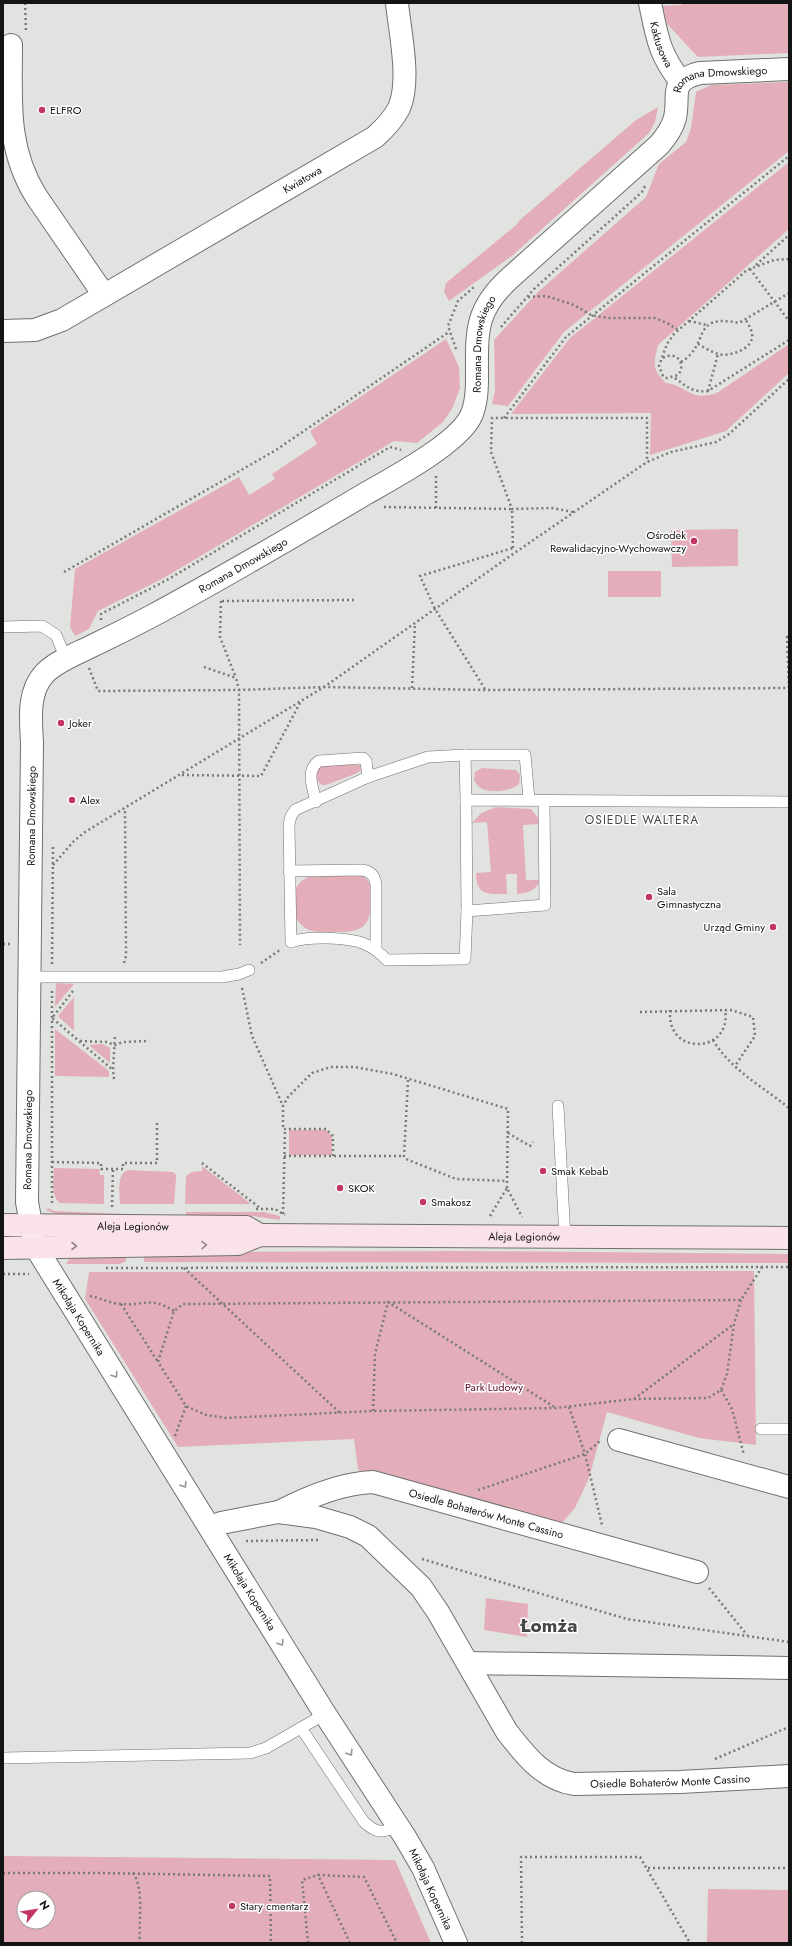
<svg xmlns="http://www.w3.org/2000/svg" width="792" height="1946" viewBox="0 0 792 1946" font-family="Jost,sans-serif">
  <rect width="100%" height="100%" fill="#e1e3e0"/>
  <g fill="#e3aeb9" fill-rule="evenodd">
    <polygon points="683,3 789,3 789,53 698,57 667,24 662,6 681,5"/>
    <polygon points="789,82 789,151 564,332 508,406 492,404 495,391 494,340 538,292 646,197 659,164 686,142 691,128 696,92 711,85"/>
    <polygon points="658,107 655,122 649,133 513,255 449,301 444,292 446,283 516,225 521,219 636,120"/>
    <path d="M789 162V229L658 345C654 364 651 368 666 383 689 386 689 402 717 393L789 344V373L726 431 650 455 651 413 511 414 570 338Z"/>
    <polygon points="446,339 459,367 460,388 453,407 443,422 417,443 394,441 162,579 98,611 89,629 75,636 70,627 75,569 239,477 249,495 275,479 272,474 317,444 310,431"/>
    <polygon points="738,529 738,566 672,567 671,530"/>
    <rect x="608" y="571" width="53" height="26"/>
    <path d="M321 765H360L362 770 355 774 326 785H322C314 779 316 772 321 765Z"/>
    <path d="M482 768 516 770 520 775 519 784C512 791 495 792 485 790 480 789 476 784 474 780L475 772Z"/>
    <path d="M496 807 531 809 538 818 539 824 523 825 526 880H541C535 890 530 893 517 894V874H506L507 894C488 894 476 896 476 873L491 872 487 822 472 823 481 813Z"/>
    <path d="M360 875C369 878 371 886 371 894 372 928 363 933 331 932 324 932 314 933 307 929 288 918 287 886 308 877Z"/>
    <polygon points="56,983 74,984 55,1007"/>
    <polygon points="74,997 74,1031 58,1016"/>
    <polygon points="55,1029 109,1071 109,1077 55,1076"/>
    <polygon points="103,1044 110,1048 110,1063 89,1045"/>
    <polygon points="289,1130 326,1130 332,1136 332,1155 289,1155"/>
    <polygon points="202,1166 251,1204 185,1204 186,1176 192,1172 202,1171"/>
    <path d="M54 1168 99 1169 100 1175H104V1204L60 1203C50 1195 54 1179 54 1168Z"/>
    <path d="M128 1170 173 1172 176 1175V1178L174 1204H120C120 1193 116 1174 128 1170Z"/>
    <polygon points="48,1208 54,1211 125,1214 125,1216 61,1216 46,1210"/>
    <polygon points="186,1212 264,1212 280,1216 280,1220 253,1216 186,1216"/>
    <polygon points="468,1251 789,1254 789,1263 144,1262 144,1252"/>
    <polygon points="126,1252 126,1261 120,1264 66,1264 70,1258"/>
    <polygon points="754,1271 756,1445 699,1438 607,1412 589,1478 575,1508 560,1525 358,1470 354,1439 178,1447 85,1299 89,1272"/>
    <polygon points="486,1598 528,1604 527,1637 484,1630"/>
    <path d="M3 1856 395 1860 431 1943H3ZM24 1898H48V1922H24Z"/>
    <polygon points="708,1889 789,1890 789,1943 707,1943"/>
  </g>
  <g fill="none" stroke-linecap="round" stroke-linejoin="round">
    <g stroke="#6f716e" stroke-width="12">
      <g id="service">
        <polyline points="3,627 42,626 56,635 66,659"/>
        <polyline points="465,755 466,800"/>
        <path d="M529 799 525 755H465L428 757 368 777 295 810 291 816 289 825 291 942C307 936 349 937 365 944 374 948 380 953 387 960L465 959 467 911 466 800 789 802"/>
        <path d="M316 802C313 787 305 771 319 761L363 758 366 761 368 777"/>
        <path d="M289 871 362 870C371 871 375 876 376 885V949"/>
        <polyline points="467,911 545,905 544,800"/>
        <polyline points="30,977 222,977 239,974 249,970"/>
        <polyline points="558,1106 565,1238"/>
        <polyline points="761,1429 789,1429"/>
        <path d="M301 1728 364 1822C377 1834 382 1833 398 1826"/>
        <polyline points="3,1758 250,1753 266,1748 325,1714"/>
      </g>
    </g>
    <g stroke="#6f716e" stroke-width="24">
      <g id="minor">
        <path id="s1" d="M650 3C657 37 659 54 681 82"/>
        <path d="M11 45C11 100 6 148 36 196L104 295"/>
        <path id="s2" d="M3 331 35 330 62 320 375 137C384 129 393 120 399 108 411 81 400 33 397 3"/>
        <polyline points="619,1440 789,1487"/>
        <path id="s3" d="M279 1512C308 1497 341 1483 373 1482L697 1572"/>
        <path id="s4" d="M211 1529 221 1523 278 1512 316 1517 350 1527 368 1536 421 1587 438 1612 507 1732C525 1755 543 1779 574 1784L680 1782 789 1776"/>
        <polyline points="468,1663 789,1668"/>
        <path id="s5" d="M456 1943 423 1868 405 1837 325 1714 35 1246 27 1202 32 743C31 720 27 692 45 673 57 661 76 654 92 646 111 637 131 627 150 617 223 578 294 536 365 494 393 478 455 445 470 418 476 407 477 391 477 379 477 332 474 310 511 277L659 145C666 137 672 129 675 118 680 94 668 81 700 73L789 69"/>
      </g>
    </g>
    <g stroke="#6f716e" stroke-width="24">
      <g id="secondary">
        <path id="s6" d="M3 1225 246 1227 260 1235"/>
        <path id="s7" d="M3 1248 238 1244 260 1235 789 1238"/>
      </g>
    </g>
    <g stroke="#797a78" stroke-width="2.5" stroke-dasharray="2 3" stroke-linecap="butt">
      <polyline points="25,3 26,32"/>
      <polyline points="756,265 789,235"/>
      <polyline points="750,269 789,321"/>
      <polyline points="528,297 546,296 574,305 591,315 608,318 655,318 667,323 678,330"/>
      <polyline points="689,321 707,325"/>
      <polyline points="501,327 534,289 642,192 646,184"/>
      <path d="M698 344C704 347 711 352 718 354 729 357 750 350 752 338 753 331 749 326 746 320"/>
      <polyline points="456,349 448,326 458,301 474,287"/>
      <path d="M663 358C676 350 687 364 678 375L667 378 663 376 659 366 667 344 674 334 747 270 774 260 789 259"/>
      <path d="M681 362C711 344 690 313 739 323L789 293"/>
      <path d="M675 378C686 386 693 393 708 391L789 340"/>
      <polyline points="708,391 718,354"/>
      <polyline points="504,418 566,337 789,156"/>
      <polyline points="384,507 512,509 513,550"/>
      <polyline points="436,508 436,475"/>
      <polyline points="573,512 552,508 512,509 491,452 492,418 647,418 647,462"/>
      <polyline points="64,572 276,450 449,332"/>
      <polyline points="221,601 220,637 236,678"/>
      <polyline points="222,601 355,600"/>
      <polyline points="101,620 101,614 167,580 390,447 401,450"/>
      <polyline points="204,667 236,678 239,690 240,945"/>
      <polyline points="89,668 98,691 239,690 324,687 485,690 789,688"/>
      <polyline points="412,688 415,624"/>
      <polyline points="789,688 787,637 789,637"/>
      <polyline points="485,689 435,609 420,576 513,548"/>
      <polyline points="182,775 261,776 300,703"/>
      <polyline points="53,865 74,841 85,832 324,687 513,554 647,462 671,452 716,442 729,434 789,379"/>
      <polyline points="3,944 10,944"/>
      <polyline points="124,963 126,956 125,808"/>
      <polyline points="261,963 280,950"/>
      <polyline points="52,964 53,845"/>
      <polyline points="242,988 252,1036 283,1106"/>
      <polyline points="52,991 52,1202 53,1205"/>
      <polyline points="73,991 52,1018 113,1070"/>
      <path d="M670 1010C670 1017 670 1023 673 1029 682 1049 714 1049 723 1029 726 1023 726 1016 725 1010"/>
      <polyline points="640,1012 731,1010 753,1017 755,1036 735,1066"/>
      <path d="M713 1040C730 1069 763 1087 789 1108"/>
      <polyline points="80,1041 106,1042 115,1045 123,1042 148,1041"/>
      <polyline points="114,1079 113,1070 115,1035"/>
      <polyline points="408,1080 404,1156 406,1159 456,1179 507,1181"/>
      <polyline points="508,1133 530,1146 533,1142"/>
      <polyline points="284,1156 404,1156"/>
      <polyline points="333,1156 333,1136 326,1129 283,1129 283,1106 288,1097 312,1073 331,1067 354,1067 393,1074 508,1109 507,1188"/>
      <polyline points="52,1162 101,1163 101,1169 123,1169 123,1163 157,1163 157,1121"/>
      <polyline points="202,1163 260,1208"/>
      <polyline points="112,1207 113,1169"/>
      <polyline points="256,1209 275,1209 285,1215"/>
      <polyline points="283,1214 285,1129"/>
      <polyline points="490,1216 507,1188 522,1217"/>
      <polyline points="106,1268 789,1267"/>
      <polyline points="184,1268 340,1413"/>
      <polyline points="3,1274 29,1274"/>
      <path d="M90 1296C100 1298 110 1303 120 1304 143 1306 151 1296 174 1311"/>
      <polyline points="741,1300 734,1324 727,1374 721,1390 708,1398 633,1399 556,1408 373,1411 226,1418 206,1415 186,1406 158,1362 174,1311 183,1304 741,1300 762,1267"/>
      <polyline points="121,1304 158,1362"/>
      <polyline points="721,1390 732,1409 744,1455"/>
      <polyline points="634,1399 734,1324"/>
      <polyline points="569,1407 585,1454 602,1525"/>
      <polyline points="373,1411 375,1354 388,1302 556,1408"/>
      <polyline points="175,1436 186,1406"/>
      <polyline points="478,1490 585,1454 600,1441"/>
      <polyline points="246,1541 319,1540"/>
      <polyline points="422,1559 627,1619 789,1642"/>
      <polyline points="709,1588 747,1635"/>
      <polyline points="715,1759 789,1727"/>
      <polyline points="648,1868 789,1868"/>
      <polyline points="3,1873 100,1873 270,1876 271,1943"/>
      <path d="M133 1873C145 1890 138 1923 140 1943"/>
      <polyline points="308,1943 302,1880 318,1875"/>
      <polyline points="350,1943 318,1875 364,1877 397,1943"/>
      <polyline points="522,1943 521,1857 640,1857 690,1943"/>
    </g>
    <use href="#service" stroke="#fff" stroke-width="11"/>
    <use href="#minor" stroke="#fff" stroke-width="22"/>
    <use href="#secondary" stroke="#fae3e8" stroke-width="22"/>
  </g>
  <defs><path id="oneway-chevron" d="M-2-3.5L2.5 0L-2 3.5" fill="none" stroke-width="1.6" stroke-linecap="round" stroke-linejoin="round"/></defs>
  <g stroke="#928689">
    <use href="#oneway-chevron" transform="translate(204 1245) rotate(-1)"/>
    <use href="#oneway-chevron" transform="translate(74 1246)"/>
  </g>
  <g stroke="#959595">
    <use href="#oneway-chevron" transform="translate(115 1375) rotate(58)"/>
    <use href="#oneway-chevron" transform="translate(184 1485) rotate(58)"/>
    <use href="#oneway-chevron" transform="translate(281 1643) rotate(58)"/>
    <use href="#oneway-chevron" transform="translate(350 1753) rotate(57)"/>
  </g>
  <g fill="#c23565" stroke="#fff" stroke-width="1.5">
    <circle cx="42" cy="110" r="4"/>
    <circle cx="694" cy="541" r="4"/>
    <circle cx="61" cy="723" r="4"/>
    <circle cx="72" cy="800" r="4"/>
    <circle cx="649" cy="897" r="4"/>
    <circle cx="773" cy="927" r="4"/>
    <circle cx="543" cy="1171" r="4"/>
    <circle cx="340" cy="1188" r="4"/>
    <circle cx="423" cy="1202" r="4"/>
    <circle cx="232" cy="1906" r="4"/>
  </g>
  <g text-anchor="middle" dominant-baseline="central" stroke-width="3" stroke-linejoin="round" paint-order="stroke">
    <g font-size="11" fill="#141414" stroke="#fff">
      <text stroke="none"><textPath href="#s1" startOffset="43">Kaktusowa</textPath></text>
      <text stroke="none"><textPath href="#s5" startOffset="2348">Romana Dmowskiego</textPath></text>
      <text stroke="none"><textPath href="#s2" startOffset="339">Kwiatowa</textPath></text>
      <text stroke="none"><textPath href="#s5" startOffset="1966">Romana Dmowskiego</textPath></text>
      <text stroke="none"><textPath href="#s5" startOffset="1618">Romana Dmowskiego</textPath></text>
      <text stroke="none"><textPath href="#s5" startOffset="1246">Romana Dmowskiego</textPath></text>
      <text stroke="none"><textPath href="#s5" startOffset="922">Romana Dmowskiego</textPath></text>
      <text stroke="none"><textPath href="#s6" startOffset="130">Aleja Legionów</textPath></text>
      <text stroke="none"><textPath href="#s7" startOffset="523">Aleja Legionów</textPath></text>
      <text transform="translate(79 1317) rotate(58)">Mikołaja Kopernika</text>
      <text stroke="none"><textPath href="#s3" startOffset="217">Osiedle Bohaterów Monte Cassino</textPath></text>
      <text transform="translate(250 1592) rotate(58)">Mikołaja Kopernika</text>
      <text stroke="none"><textPath href="#s4" startOffset="589">Osiedle Bohaterów Monte Cassino</textPath></text>
      <text transform="translate(431 1889) rotate(65)">Mikołaja Kopernika</text>
    </g>
    <g font-size="11" fill="#141414" stroke="#fff" text-anchor="start">
      <text x="50" y="110">ELFRO</text>
      <text x="686" y="535" text-anchor="end">Ośrodek<tspan x="686" dy="13">Rewalidacyjno-Wychowawczy</tspan></text>
      <text x="69" y="723">Joker</text>
      <text x="80" y="800">Alex</text>
      <text x="657" y="891">Sala<tspan x="657" dy="13">Gimnastyczna</tspan></text>
      <text x="765" y="927" text-anchor="end">Urząd Gminy</text>
      <text x="551" y="1171">Smak Kebab</text>
      <text x="348" y="1188">SKOK</text>
      <text x="431" y="1202">Smakosz</text>
      <text x="240" y="1906">Stary cmentarz</text>
    </g>
    <g font-size="11" fill="#5c0d2b" stroke="#fff">
      <text x="494" y="1387">Park Ludowy</text>
    </g>
    <g font-size="12" letter-spacing="1" fill="#464846" stroke="#fff">
      <text x="642" y="820">OSIEDLE WALTERA</text>
    </g>
    <g font-size="19" font-weight="bold" fill="#464846" stroke="#fff">
      <text x="549" y="1625">Łomża</text>
    </g>
  </g>
  <rect width="792" height="1946" fill="none" stroke="#141414" stroke-width="8"/>
  <g transform="translate(36 1910) rotate(60)"><circle r="19" fill="#ffffff" stroke="#a1a1a1"/>
  <path d="M0-3L7 15L0 10L-7 15Z" fill="#c23565"/>
  <text y="-6" font-size="11" font-weight="bold" text-anchor="middle" fill="#141414">N</text>
  </g>
</svg>
